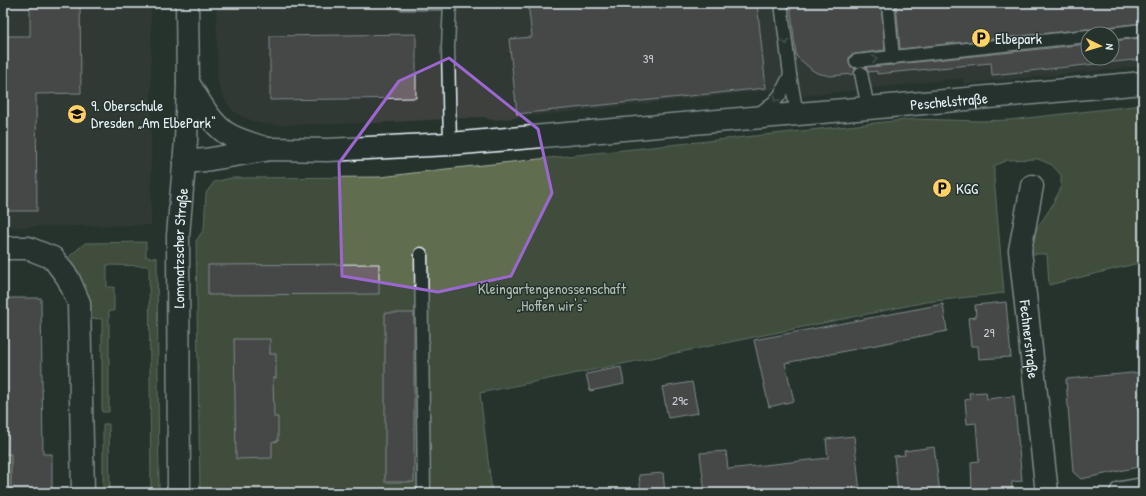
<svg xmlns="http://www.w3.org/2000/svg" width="1146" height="496" viewBox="0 0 1146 496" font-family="'Patrick Hand',sans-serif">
  <rect width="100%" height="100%" fill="#26332d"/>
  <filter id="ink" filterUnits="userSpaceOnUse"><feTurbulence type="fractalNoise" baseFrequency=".025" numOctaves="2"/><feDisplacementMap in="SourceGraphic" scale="8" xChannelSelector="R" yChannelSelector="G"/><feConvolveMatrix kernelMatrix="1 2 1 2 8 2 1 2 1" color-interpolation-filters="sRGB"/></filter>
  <g filter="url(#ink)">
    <g fill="#3c413e" fill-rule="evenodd">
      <polygon points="3,3 151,3 151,225 3,227"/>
      <path d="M216 3H1143V66L964 84 963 78 801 96 800 87 495 120 488 119 484 117 374 123 283 125 264 124 253 121 241 116 233 111 227 103 222 94 218 82ZM1088 34H1112V58H1088Z"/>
    </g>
    <g fill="#616e50" stroke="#a4b0a4">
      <polygon points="1143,105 1143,262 1049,285 1047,254 1031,254 1031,241 1039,225 1050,209 1061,188 1061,175 1052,165 1038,159 1007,160 994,166 994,177 1004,293 926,302 480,393 492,493 200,493 196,241 204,229 206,193 214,182 231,178 381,177 446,169 913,119 981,121 1009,120"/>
      <polygon points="146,242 146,257 157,258 159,493 151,493 149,266 107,265 107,287 114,287 114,311 109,311 109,412 102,412 102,319 89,318 64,261 85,243"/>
      <polygon points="3,327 6,454 11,454 11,493 3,493"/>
      <polygon points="103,424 109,424 110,493 103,493"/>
    </g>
    <g fill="#6e6367" stroke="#e8f1f8">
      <polygon points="30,3 80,3 81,93 36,94 37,211 3,211 3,36 30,36"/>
      <polygon points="528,3 757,3 766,88 517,114 509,39 532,37"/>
      <polygon points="790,3 881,3 885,50 855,54 851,55 849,58 849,62 850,66 855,68 854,74 830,76 817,73 812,70 796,56"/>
      <polygon points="896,3 1143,3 1143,23 1107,27 1103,28 1101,34 1095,34 1091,29 1087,29 900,49"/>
      <polygon points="416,34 416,98 270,100 270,36"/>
      <polygon points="1143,38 1143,59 992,75 991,63 877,74 877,71 868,72 866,67 894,65 897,64 1088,44 1088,58 1112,58 1112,41"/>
      <polygon points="379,264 379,294 208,295 208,265"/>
      <polygon points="3,298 41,298 43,454 52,454 52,493 11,493 11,454 6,454"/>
      <polygon points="1006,302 1011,357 979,359 978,346 971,346 968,318 976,317 975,305"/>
      <polygon points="943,304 947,331 785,363 794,401 769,407 754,340"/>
      <rect x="385" y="313" width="29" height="169"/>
      <polygon points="234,339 270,339 270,354 276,354 276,378 273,378 274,417 278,417 278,441 272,442 272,458 236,459"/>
      <polygon points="621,367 624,384 590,391 586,374"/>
      <polygon points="1143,372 1143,405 1137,406 1143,433 1143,466 1081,479 1073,472 1066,379"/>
      <polygon points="692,382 698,413 668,418 662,387"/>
      <polygon points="986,392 987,399 1014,396 1022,481 1012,482 1012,493 972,493 971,462 979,461 976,423 967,424 965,400 970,399 969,393"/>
      <polygon points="854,436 860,493 705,493 700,453 726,451 728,469 828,458 826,439"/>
      <polygon points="934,447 940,493 898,493 894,456 905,455 904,451"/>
      <polygon points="663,473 665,493 641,493 639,475"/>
    </g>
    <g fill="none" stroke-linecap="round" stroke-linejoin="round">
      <g stroke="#e8f1f8" stroke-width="15">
        <g id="lane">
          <polyline points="402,3 450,3"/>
          <polyline points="450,3 448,47 450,144"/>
          <polyline points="781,3 790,75 797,114"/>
          <polyline points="888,3 893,58"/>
          <polyline points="1108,34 1143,30"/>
          <polyline points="856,61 1088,36"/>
          <polyline points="861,73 868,108"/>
          <polyline points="757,115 774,102 780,95 790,75"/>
          <polyline points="421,254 424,493"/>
        </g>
      </g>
      <g stroke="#e8f1f8" stroke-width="25">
        <g id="street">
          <path d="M188 83C199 100 209 121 226 133 238 141 254 144 267 149"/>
          <path id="s1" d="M184 162 205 160 271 149 327 150 450 144 868 108 1143 83"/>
          <path id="s2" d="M1032 186 1020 250 1047 493"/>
          <polyline points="3,248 28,248 53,258 68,278 79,303 83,493"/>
          <polyline points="1121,493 1143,489"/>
        </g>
      </g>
      <g stroke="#e8f1f8" stroke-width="25">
        <g id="secondary">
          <path id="s3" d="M179 493 178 236 186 141 188 83 187 3"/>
        </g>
      </g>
      <use href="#lane" stroke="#26332d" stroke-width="12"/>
      <use href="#street" stroke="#26332d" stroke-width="22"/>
      <use href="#secondary" stroke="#26332d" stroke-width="22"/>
    </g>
    <defs><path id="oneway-chevron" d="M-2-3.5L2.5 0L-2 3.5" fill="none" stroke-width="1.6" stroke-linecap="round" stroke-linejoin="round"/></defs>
    <g stroke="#6a7674">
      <use href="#oneway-chevron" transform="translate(786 42) rotate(83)"/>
      <use href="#oneway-chevron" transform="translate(875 59) rotate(-6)"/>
      <use href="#oneway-chevron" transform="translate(776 99) rotate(134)"/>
    </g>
  </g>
  <path d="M0 0H1146V496H0ZM449 58 538 129 552 193 511 276 438 292 342 276 339 163 399 81Z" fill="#26332d" fill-opacity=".55" fill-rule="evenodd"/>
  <path fill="none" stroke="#9c67d0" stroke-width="3" stroke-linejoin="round" d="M449 58 538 129 552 193 511 276 438 292 342 276 339 163 399 81Z"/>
  <defs>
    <g id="parking-disc" transform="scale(1)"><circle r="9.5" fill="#ffd166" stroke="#26332d"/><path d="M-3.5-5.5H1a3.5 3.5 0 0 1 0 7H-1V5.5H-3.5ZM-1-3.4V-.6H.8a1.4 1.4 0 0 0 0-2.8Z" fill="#111"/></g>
    <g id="school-disc" transform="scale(1)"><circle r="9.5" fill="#ffd166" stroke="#26332d"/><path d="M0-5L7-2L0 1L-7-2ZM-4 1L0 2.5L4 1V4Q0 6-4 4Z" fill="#111"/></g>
  </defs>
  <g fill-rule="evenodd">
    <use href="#parking-disc" x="981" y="38"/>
    <use href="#school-disc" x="77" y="114"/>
    <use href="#parking-disc" x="942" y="188"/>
  </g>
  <g text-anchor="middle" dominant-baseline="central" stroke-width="3" stroke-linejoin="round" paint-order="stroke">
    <g font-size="13" fill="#caced4">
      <text x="648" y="58">39</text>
      <text x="989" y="332">29</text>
      <text x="680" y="400">29c</text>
    </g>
    <g font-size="15" fill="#e8f1f8" stroke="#26332d" text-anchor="start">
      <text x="995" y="38">Elbepark</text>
      <text x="91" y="105">9. Oberschule<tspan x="91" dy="17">Dresden „Am ElbePark“</tspan></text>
      <text x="956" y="188">KGG</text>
    </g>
    <g font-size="15" fill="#e8f1f8" stroke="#26332d">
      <text stroke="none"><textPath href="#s1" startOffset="768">Peschelstraße</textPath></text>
      <text stroke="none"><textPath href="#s3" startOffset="245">Lommatzscher Straße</textPath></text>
      <text stroke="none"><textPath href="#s2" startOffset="155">Fechnerstraße</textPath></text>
    </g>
    <g font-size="15" fill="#b2bdb5" stroke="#26332d">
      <text x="552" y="288">Kleingartengenossenschaft<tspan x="552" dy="17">„Hoffen wir's“</tspan></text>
    </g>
  </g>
  <rect width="1146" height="496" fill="none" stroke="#26332d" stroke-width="16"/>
  <rect x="8" y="8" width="1130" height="480" fill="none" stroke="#e8f1f8" stroke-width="1.5" filter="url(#ink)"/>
  <g transform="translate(1100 46) rotate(95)"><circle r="19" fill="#26332d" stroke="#747f7e"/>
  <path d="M0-3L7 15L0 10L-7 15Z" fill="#ffd166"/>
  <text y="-6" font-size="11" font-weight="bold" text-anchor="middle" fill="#e8f1f8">N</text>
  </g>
</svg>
